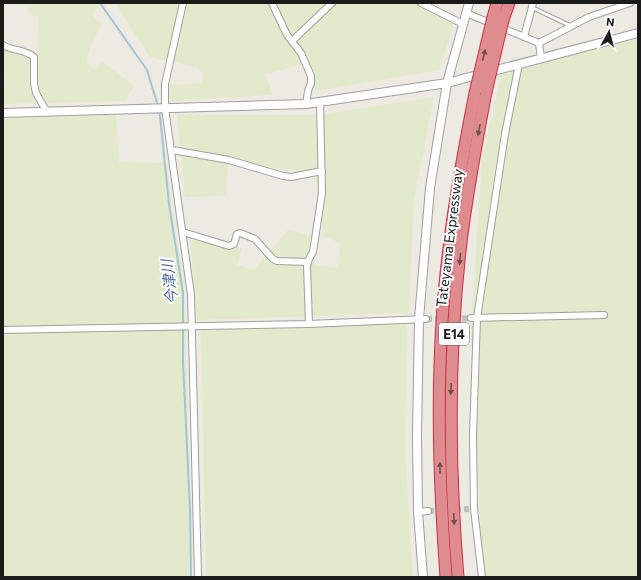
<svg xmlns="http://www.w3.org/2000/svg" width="641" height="580" viewBox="0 0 641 580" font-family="Commissioner,'Noto Sans JP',sans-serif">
  <rect width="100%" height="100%" fill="#eceae1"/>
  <g fill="#e3eacc">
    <polygon points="26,3 96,3 99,6 92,15 101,25 90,47 86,62 95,70 102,62 134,86 125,101 3,104 5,75 3,73 3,48 28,55 39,54 38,17 30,15"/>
    <polygon points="115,3 420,3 455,20 439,70 316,91 304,64 265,74 273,95 170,101 170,85 202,83 204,74 196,67 150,57"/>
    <polygon points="638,38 638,577 483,577 471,326 482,158 502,72"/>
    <polygon points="434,97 414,199 409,313 197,320 190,240 242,248 237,265 254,270 288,230 314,236 315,265 337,268 341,243 324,237 315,173 228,162 226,196 185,197 177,115 318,115"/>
    <polygon points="116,115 119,162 166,163 183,284 186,333 190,577 3,577 3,119"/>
    <polygon points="407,323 405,452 413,577 206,577 201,329"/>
  </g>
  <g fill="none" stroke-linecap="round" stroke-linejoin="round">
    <g stroke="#a3c3d7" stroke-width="2">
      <polyline points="100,3 147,70 158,106"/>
      <polyline points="159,110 160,116 169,204 183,293 183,361 190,510 191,577"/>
    </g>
    <g stroke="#c2c1b9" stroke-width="6" stroke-dasharray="6 3" stroke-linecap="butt">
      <polyline points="426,319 444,319"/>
      <polyline points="453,319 471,318"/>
      <polyline points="428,511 469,509"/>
    </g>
    <g stroke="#9f9f9f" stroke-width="5">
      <polyline id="service" points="531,7 571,26"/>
    </g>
    <g stroke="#9f9f9f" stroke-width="8">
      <g id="minor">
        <polyline points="183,3 165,84 165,108 191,295 198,577"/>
        <polyline points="272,3 287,35 301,53 311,76 311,83 308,91 306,104"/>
        <polyline points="421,3 463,24"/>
        <polyline points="466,13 539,43 589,17 630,3"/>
        <polyline points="524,37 533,3"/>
        <polyline points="292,41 332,3"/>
        <polyline points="539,43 541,58"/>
        <path d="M3 45C12 51 25 49 34 57V84L36 93 47 112"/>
        <polyline points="172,150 229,160 283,176 291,177 322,171"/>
        <polyline points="183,232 229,246 234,244 237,234 240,233 255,239 273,259 277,261 308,262"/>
        <polyline points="471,318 604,315"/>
        <polyline points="309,324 307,265 309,259 313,252 322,193 320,101"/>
        <polyline points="3,330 308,324 426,319"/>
        <polyline points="418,512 428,511"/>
        <polyline points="482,577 474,509 473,435 477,318 505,134 519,64"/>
      </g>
    </g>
    <g stroke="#9f9f9f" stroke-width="10">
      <g id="tertiary">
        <polyline points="3,113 306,104 447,83 638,33"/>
        <polyline points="423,577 418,512 417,435 419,319 430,188 447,83 469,3"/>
      </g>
    </g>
    <g stroke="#c92e4b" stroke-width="13">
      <g id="motorway">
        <polyline points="493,17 497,3"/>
        <polyline points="503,20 509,3"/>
        <path d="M446 577C438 468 435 357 449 248 455 196 465 144 475 93"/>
        <path d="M458 577C449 468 448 359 460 251 466 197 476 145 486 92"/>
      </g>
    </g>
    <use href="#service" stroke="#fff" stroke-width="3"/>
    <use href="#minor" stroke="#fff" stroke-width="6"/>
    <use href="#tertiary" stroke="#fff" stroke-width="8"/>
    <use href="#motorway" stroke="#df8c8e" stroke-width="11"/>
    <g stroke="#c92e4b" stroke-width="13" stroke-linecap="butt">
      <g id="motorway-bridge">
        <polyline points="486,92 503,20"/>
        <polyline points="475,93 493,17"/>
      </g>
    </g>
    <use href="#motorway-bridge" stroke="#df8c8e" stroke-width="11"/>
  </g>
  <defs><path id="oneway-solid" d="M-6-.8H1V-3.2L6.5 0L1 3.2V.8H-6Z"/></defs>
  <g fill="#734e4f">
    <use href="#oneway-solid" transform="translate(484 55) rotate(-76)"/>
    <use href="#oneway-solid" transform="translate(479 130) rotate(101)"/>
    <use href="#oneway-solid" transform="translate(460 259) rotate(95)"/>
    <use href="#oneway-solid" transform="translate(451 389) rotate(92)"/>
    <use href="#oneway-solid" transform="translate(440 468) rotate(-91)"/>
    <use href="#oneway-solid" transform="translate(454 519) rotate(87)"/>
  </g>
  <g text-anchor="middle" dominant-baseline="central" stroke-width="4" stroke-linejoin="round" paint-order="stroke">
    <rect fill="#fff" stroke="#5f5f5f" stroke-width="1" x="439" y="323" width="30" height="22" rx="3"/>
    <g font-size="13" font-weight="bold" fill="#1b1b1b">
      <text x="454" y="334">E14</text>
    </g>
    <g font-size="14" fill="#1b1b1b" stroke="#fff">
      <text transform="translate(449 238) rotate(-83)">Tateyama Expressway</text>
    </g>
    <g font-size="15" font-style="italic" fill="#4e6ba3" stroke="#fff">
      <text transform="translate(169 282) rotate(-97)">今津川</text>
    </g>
  </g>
  <rect width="641" height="580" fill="none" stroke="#1b1b1b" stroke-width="8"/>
  <g transform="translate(609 32) rotate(7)" stroke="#ffffff" stroke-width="3" paint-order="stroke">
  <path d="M0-3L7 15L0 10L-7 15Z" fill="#1b1b1b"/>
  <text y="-6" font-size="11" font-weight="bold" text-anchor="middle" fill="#1b1b1b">N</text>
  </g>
</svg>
